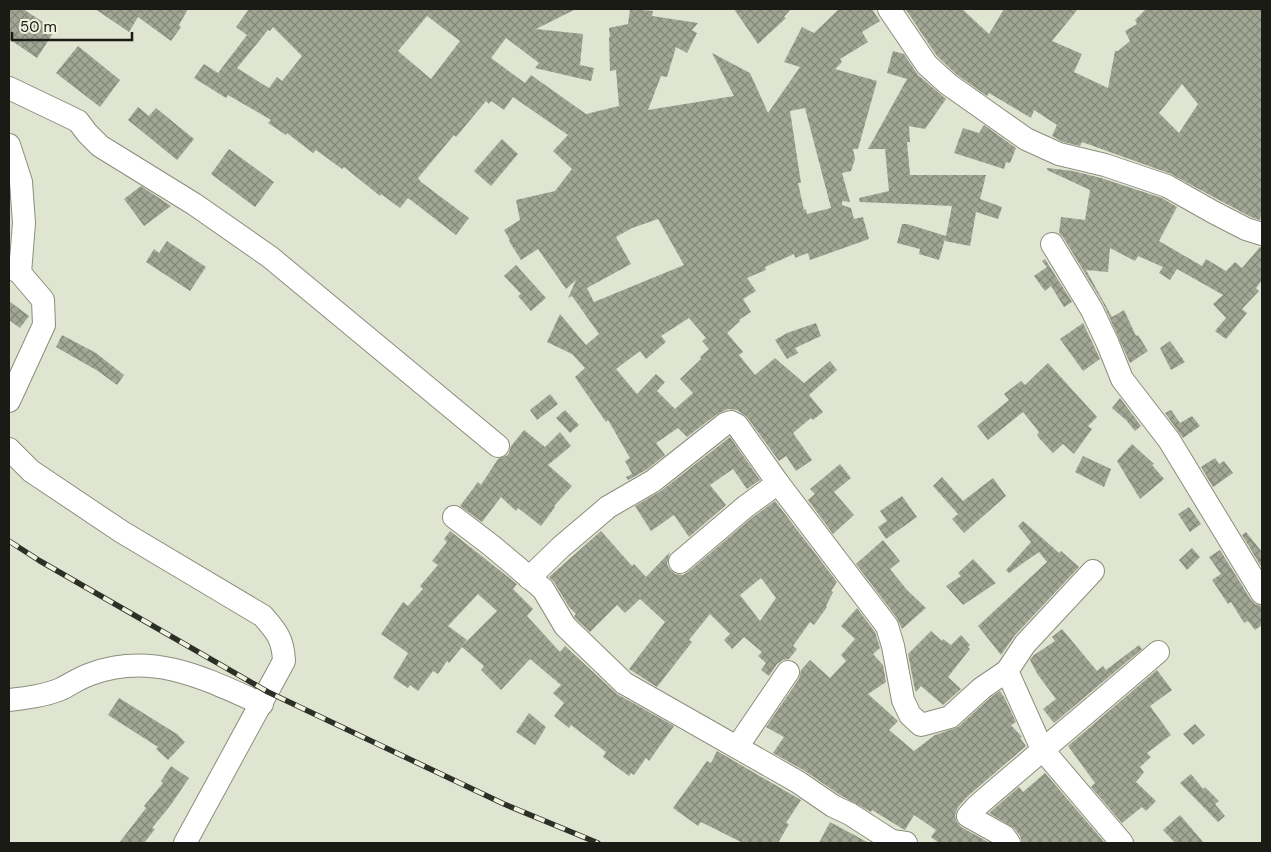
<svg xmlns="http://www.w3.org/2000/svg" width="1271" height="852" viewBox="0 0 1271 852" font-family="'DM Sans',sans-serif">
  <defs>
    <pattern id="building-cross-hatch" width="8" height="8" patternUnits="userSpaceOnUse" patternTransform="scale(1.25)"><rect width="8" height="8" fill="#a2a795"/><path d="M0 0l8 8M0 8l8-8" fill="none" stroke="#838778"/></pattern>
  </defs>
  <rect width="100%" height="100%" fill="#e0e5d2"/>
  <g fill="url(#building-cross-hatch)" fill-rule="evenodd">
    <polygon points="9,9 23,9 55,30 37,58 9,39"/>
    <polygon points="95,9 188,9 179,25 181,27 171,41 138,17 129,32"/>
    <path d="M249 9H576L536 29 583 34 580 65 594 68 591 81 535 68 539 63 506 38 491 58 525 83 531 75 586 114 619 106 616 70 610 71 609 37H610L609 28 628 24 630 9 653 11 652 16 698 23 692 30 697 33 687 53 676 47 667 77 661 76 648 110 734 96 712 53 750 73 768 113 800 67 784 62 802 27 814 33 839 9H872L880 21 862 32 868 42 840 59 842 62 835 69 877 81 858 149H853L855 159 851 171 842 173 850 202 842 201V205L851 208 854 219 863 217 869 239 810 260 808 253 795 258 794 254 765 267 766 270 747 278 756 291 743 299 751 312 739 320 740 321 727 333 743 352 739 355 755 375 775 358 804 383 830 361 837 370 809 395 823 412 813 420 811 418 793 433 812 460 796 471 786 456 779 461 747 417 737 410 728 409 717 414 687 437 678 428 656 443 665 455 646 470 628 480 626 477 632 474 625 461 630 458 608 420 606 422 575 377 585 368 572 354 547 342 560 314 586 345 599 334 572 296 568 298 576 280 566 289 538 249 521 260 509 241 510 240 504 230 520 220 516 200 555 191 572 169 553 151 568 135 513 97 504 110 491 101 489 104 486 101 456 137 454 135 418 178 421 182 469 218 456 235 408 198 400 208 381 194 380 196 344 167 342 169 316 150 313 153 287 133 286 135 268 123 271 120 228 95 226 98 194 78 204 64 218 73 247 35 236 27ZM427 16 460 41 431 79 398 51ZM273 27 302 56 282 81 277 77 269 88 237 68 268 30 270 31ZM805 108 831 208 807 214 806 209 804 210 798 183H801L790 111ZM658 219 684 265 594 302 587 288 631 264 616 237 632 228ZM689 318 706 338 702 341 709 349 700 357 701 359 680 379 693 393 675 409 657 391 665 382 656 374 637 394 616 369 640 351 646 359 666 342 661 336Z"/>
    <polygon points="734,9 791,9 784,17 786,18 758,44"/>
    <path d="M908 9H962L989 34 1004 9H1078L1052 41 1082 54 1074 72 1108 88 1115 51H1118L1130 41 1125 31 1137 24 1135 20 1146 9H1262V212L1260 220 1251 217 1219 200 1171 174 1082 142 1080 146 1063 142 1052 136 1057 125 1034 110 1031 118 989 93 987 96 956 74 937 56 906 10ZM1182 84 1198 104 1179 133 1159 113Z"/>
    <polygon points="78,46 120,80 100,107 56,73"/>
    <polygon points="893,51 904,54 918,75 946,99 925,129 909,126 910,142 907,142 910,175 986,175 980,199 1002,207 998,219 976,212 970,246 945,241 945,239 939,260 919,254 920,249 897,243 902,224 907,224 946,236 952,206 860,202 859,198 889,191 885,149 868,149 907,79 887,73"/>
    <polygon points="138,107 149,116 156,108 194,139 177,160 128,120"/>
    <polygon points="984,125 1016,148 1010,163 1006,162 1004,169 954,153 963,128 979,133"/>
    <polygon points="502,139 518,154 491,186 474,171"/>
    <polygon points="229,149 274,182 255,207 211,174"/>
    <polygon points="1047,168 1073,171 1101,178 1162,198 1177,207 1159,241 1202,266 1206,259 1226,271 1235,262 1242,268 1260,247 1262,247 1262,280 1256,288 1259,291 1242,309 1247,313 1226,339 1215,331 1226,318 1213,304 1223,295 1177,269 1170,280 1159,273 1163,267 1138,256 1135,261 1110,248 1108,272 1086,270 1112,317 1124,310 1136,336 1138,335 1148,351 1130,363 1103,303 1063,237 1059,233 1061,217 1085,220 1090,190 1047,170"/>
    <polygon points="141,186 171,206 144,226 124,199"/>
    <polygon points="167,241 206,267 190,291 146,262 154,249 159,253"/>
    <polygon points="1045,259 1072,302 1064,307 1051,286 1045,291 1034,276 1047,267 1042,261"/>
    <polygon points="516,265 546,298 531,311 518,296 521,294 504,276"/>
    <polygon points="9,301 29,316 20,328 9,320"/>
    <polygon points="816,323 821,336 795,348 798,353 787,359 775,340 787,333"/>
    <polygon points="1083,323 1100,359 1083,371 1060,339"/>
    <polygon points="62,335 96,353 124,375 117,385 98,371 56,347"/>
    <polygon points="1170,341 1185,362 1171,370 1160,348"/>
    <polygon points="1048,363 1097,417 1088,426 1092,429 1074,454 1063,444 1053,453 1039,438 1037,435 1039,432 1023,412 988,440 977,426 1009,400 1004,394 1021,381 1025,385"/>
    <polygon points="550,394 558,404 537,420 530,410"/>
    <polygon points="1120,398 1141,426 1135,431 1126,420 1112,408"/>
    <polygon points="565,410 579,425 570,433 556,418"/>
    <polygon points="1171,410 1180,423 1192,416 1200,426 1183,438 1165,413"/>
    <polygon points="524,430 545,447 560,432 571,446 548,465 572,486 554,506 555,507 541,526 518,508 516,511 501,497 482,522 460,506 478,482 481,485 498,459 508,455 511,446"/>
    <polygon points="730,437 760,480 747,489 733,469 710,485 726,505 689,537 674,515 651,531 635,506 661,491"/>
    <polygon points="1132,444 1154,464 1152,465 1164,479 1140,499 1117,461"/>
    <polygon points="1083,456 1111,469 1104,487 1075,472"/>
    <polygon points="1215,458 1219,464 1224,461 1233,473 1213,487 1201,467"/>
    <polygon points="840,464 851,478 834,492 854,515 833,534 808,500 815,494 810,489"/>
    <polygon points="942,477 963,501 993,478 1006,496 964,533 952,519 958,514 933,486"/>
    <polygon points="902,496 917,517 886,539 878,527 887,521 880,511"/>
    <path d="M775 501 837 582 831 591 833 592 826 606 827 607 814 625 810 622 793 646 797 649 789 659 783 660 777 664 769 676 761 670 766 663 758 656 762 652 744 637 732 649 724 640 730 634 710 614 689 640 692 642 657 687 629 669 665 622 640 599 625 613 617 605 590 632 575 618 574 616 576 614 569 607 554 582 549 577 601 531 632 566 634 564 646 577 670 552 667 564 670 570 675 574 683 575 688 572 753 517ZM761 578 776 598 760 621 740 595Z"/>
    <polygon points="1189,507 1201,524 1190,532 1178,514"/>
    <polygon points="1023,521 1059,553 1061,551 1079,567 1015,635 1001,655 978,626 1047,562 1039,552 1009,573 1006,570 1031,542 1018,526"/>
    <path d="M450 531 517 584 513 589 533 609 527 616 560 652 565 646 617 694 674 726 649 761 646 758 634 775 631 773 629 776 603 757 606 752 571 725 569 728 554 716 564 703 553 693 561 685 530 659 501 690 481 670 484 666 462 647 449 663 447 661 438 674 433 671 418 691 410 685 408 688 393 678 408 653 381 634 403 602 408 606 423 589 420 586 438 565 432 561 447 542 444 539ZM478 594 497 611 462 646 467 640 448 626Z"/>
    <polygon points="1246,532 1262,552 1262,568 1242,535"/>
    <polygon points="883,540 900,561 890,569 907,590 926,608 902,629 897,618 856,564"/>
    <polygon points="1192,548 1200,557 1187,570 1179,560"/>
    <polygon points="1220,550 1251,600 1255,604 1262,606 1262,625 1255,630 1248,621 1244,623 1231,602 1228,604 1212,580 1221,574 1209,557"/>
    <polygon points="973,559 996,583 963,605 946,586 961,576 958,573"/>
    <polygon points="857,608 875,632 880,648 873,654 883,665 886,682 868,694 898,721 889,730 914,751 935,735 958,727 990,698 1000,691 1004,697 1016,722 1011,725 1022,737 1020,738 1026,746 968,796 958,807 955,815 957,822 961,827 990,843 939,843 931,837 936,830 914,815 905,830 903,829 872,810 871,812 840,795 805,771 773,753 784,737 766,727 799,679 801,670 810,660 830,678 846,661 841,655 855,639 841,626"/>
    <polygon points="1062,629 1097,671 1103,666 1106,670 1139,645 1142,649 1054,723 1043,709 1056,699 1038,675 1030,660 1034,655 1055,641 1052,637"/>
    <polygon points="931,631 942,641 943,639 951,645 961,635 970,645 968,647 970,649 948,677 961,689 943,705 921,686 916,692 915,690 908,654"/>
    <polygon points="1157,670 1172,690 1150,706 1171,735 1147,753 1151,757 1140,767 1144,772 1136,782 1156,801 1146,811 1142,807 1122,823 1091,787 1095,783 1068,746"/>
    <polygon points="119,698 177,734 185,742 168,760 156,749 158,747 108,715"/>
    <polygon points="529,713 546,727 535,745 516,732"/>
    <polygon points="1195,724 1205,735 1193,745 1183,734"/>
    <polygon points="717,751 801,800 786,823 789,824 778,843 743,843 701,822 698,826 673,808 707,761 711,763"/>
    <polygon points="171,766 189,778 170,806 152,828 155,829 144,843 119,843 146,808 144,806 163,783 161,781"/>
    <polygon points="1045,773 1105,843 1022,843 1020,836 1014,828 989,813 1019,787 1023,792"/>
    <polygon points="1191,774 1203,789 1205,787 1219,801 1215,804 1225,816 1218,822 1180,783"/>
    <polygon points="1180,815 1204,843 1175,843 1163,830"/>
    <polygon points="830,822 869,843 819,843"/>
  </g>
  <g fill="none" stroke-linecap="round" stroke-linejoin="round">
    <g stroke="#8a8e7c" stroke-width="24">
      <g id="minor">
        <polyline points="889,9 927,65 948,84 1026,139 1059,154 1105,165 1167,186 1213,212 1246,229 1262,234"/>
        <polyline points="9,88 78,121 87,133 100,146 194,204 270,257 498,446"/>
        <polyline points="9,145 21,182 24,223 20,273"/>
        <polyline points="1052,244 1092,310 1108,344 1122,379 1169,440 1262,593"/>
        <polyline points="9,266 20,273 43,300 44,325 9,401"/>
        <path d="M9 449 31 471 122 532 263 616C277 632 283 639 284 661L185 843"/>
        <polyline points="454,517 492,546 543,589 565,626 624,683 798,782 833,806 850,814 892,841 906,843"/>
        <polyline points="680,562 745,507 778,483 887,626 893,646 903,700 910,715 921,725 950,717 982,688 1007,671 1025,644 1093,571"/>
        <polyline points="529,578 561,547 608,507 653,481 725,424 731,422 737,425 778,483"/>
        <polyline points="1007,671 1042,749 1122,843"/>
        <path d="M9 700C26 698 44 696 61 689 71 684 81 677 91 674 153 651 206 679 262 704"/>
        <polyline points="737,747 788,672"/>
        <path d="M1009 843 1004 836 968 816 977 806C1037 754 1098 704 1158 652"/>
      </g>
    </g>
    <use href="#minor" stroke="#fff" stroke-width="22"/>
    <g stroke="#2d3027" stroke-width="5.5">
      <polyline id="rail" points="9,541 40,561 268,692 504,804 598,843"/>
    </g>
    <use href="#rail" stroke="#eef2df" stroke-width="4" stroke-dasharray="11" stroke-linecap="butt"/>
  </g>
  <rect width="1271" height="852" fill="none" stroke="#191b14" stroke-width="20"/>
  <path d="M12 32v8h120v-8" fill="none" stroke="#191b14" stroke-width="2.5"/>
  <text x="20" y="32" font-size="15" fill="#191b14" stroke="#eef2df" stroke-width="4" paint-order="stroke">50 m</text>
</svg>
